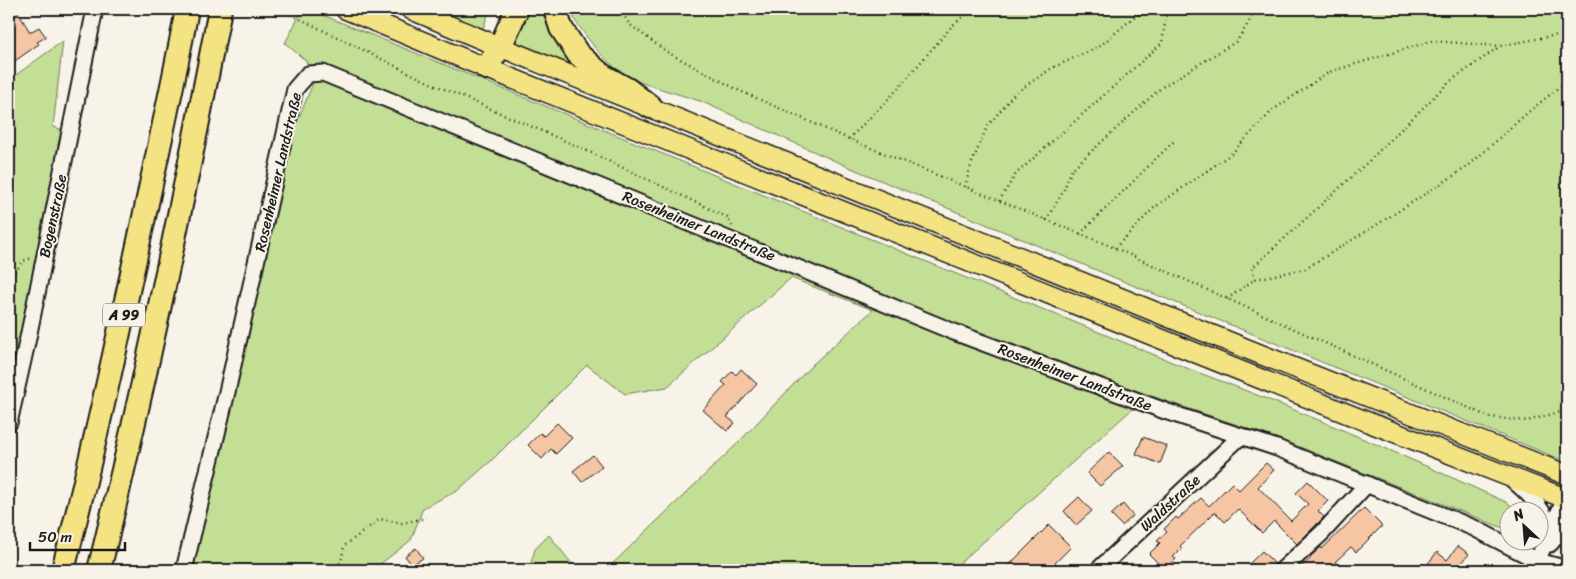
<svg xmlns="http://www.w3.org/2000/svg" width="1576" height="579" viewBox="0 0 1576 579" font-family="Sriracha,sans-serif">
  <rect width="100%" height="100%" fill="#f7f3e8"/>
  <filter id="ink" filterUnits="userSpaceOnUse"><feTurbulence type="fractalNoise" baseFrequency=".02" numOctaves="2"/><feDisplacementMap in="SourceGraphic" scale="10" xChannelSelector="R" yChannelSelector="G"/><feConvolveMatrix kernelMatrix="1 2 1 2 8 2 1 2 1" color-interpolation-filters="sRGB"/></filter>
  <g filter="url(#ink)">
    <g fill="#c3de95" stroke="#707d58">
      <path d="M303 9H308L1189 369C1297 409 1403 455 1508 503L1517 511 1508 512V530L1279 439 1148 395 952 570H606L737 444 812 365 873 310 791 278 667 387 625 394 587 365 491 461 457 491 423 508 411 540 373 570H191L295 127 313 83 306 61 285 43Z"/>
      <polygon points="447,9 490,9 482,31 439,11"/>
      <polygon points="527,9 546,9 577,67 515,42"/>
      <polygon points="570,9 1567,9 1567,462 1125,282 851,168 700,101 642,83 618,71 595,48 576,22"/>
      <polygon points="63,41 53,127 64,130 9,388 9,80"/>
      <polygon points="549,535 577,570 529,570 535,549"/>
    </g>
    <g fill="#f5c5a4" stroke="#1c1c1c">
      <polygon points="9,9 16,9 30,32 39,27 46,37 37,42 39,44 9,65"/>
      <polygon points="741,369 757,384 727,417 735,423 727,431 703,410 726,385 722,382 732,371 736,375"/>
      <polygon points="557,423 572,438 556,454 551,449 542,459 528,445 540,433 544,436"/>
      <polygon points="1143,437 1167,446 1160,464 1136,454"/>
      <polygon points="1109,452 1123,466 1100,486 1087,473"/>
      <polygon points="593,455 602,466 582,482 573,471"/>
      <polygon points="1266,463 1274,470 1258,487 1291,521 1308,504 1296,493 1308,481 1328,501 1318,511 1324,517 1297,544 1274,521 1262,533 1238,509 1225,522 1215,512 1180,546 1182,548 1173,557 1176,559 1165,570 1149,554 1160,543 1157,541 1167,532 1164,529 1176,517 1178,519 1201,498 1209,506 1232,483 1239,490"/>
      <polygon points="1079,497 1092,511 1076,525 1064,511"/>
      <polygon points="1123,504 1133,516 1122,526 1111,515"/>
      <polygon points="1364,508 1382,526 1356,552 1351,547 1335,562 1337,564 1331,570 1298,570 1311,558 1310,557 1321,547 1322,549"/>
      <polygon points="1049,525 1071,547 1048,570 1004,570"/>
      <polygon points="1458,546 1469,554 1458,568 1460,570 1423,570 1437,552 1447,560"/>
      <polygon points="416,548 423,558 412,565 405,556"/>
      <polygon points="1262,551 1275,564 1268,570 1243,570"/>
    </g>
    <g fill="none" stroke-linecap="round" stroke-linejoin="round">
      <g stroke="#1c1c1c" stroke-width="19">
        <g id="minor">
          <polyline points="9,423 28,338 95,9"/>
          <path d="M1515 482C1533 498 1542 507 1551 530"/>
          <polyline points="1550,544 1567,524"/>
          <polyline points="184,570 227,392 295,89 308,74 323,73 954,332 1165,411 1277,448 1474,528 1538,561 1567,569"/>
          <polyline points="1098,570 1241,436"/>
          <polyline points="1282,570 1322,533 1367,484"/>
          <polyline points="1533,570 1567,494"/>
        </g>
      </g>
      <g stroke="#1c1c1c" stroke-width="22">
        <g id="major">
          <polyline points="345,9 486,68 1373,424 1567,499"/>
          <polyline points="410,9 488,42 1262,355 1567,475"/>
        </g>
      </g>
      <g stroke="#1c1c1c" stroke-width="26">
        <g id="highway">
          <polyline points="555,9 561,28 578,54 602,75 627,89 651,107"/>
          <polyline points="486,68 500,47 517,9"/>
          <path d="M63 570C95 446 122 320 149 194 162 132 176 71 187 9"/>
          <path d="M99 570C145 384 184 197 220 9"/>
        </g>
      </g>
      <g stroke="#1c1c1c" stroke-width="2.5" stroke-dasharray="1 4" stroke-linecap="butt">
        <polyline points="283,9 292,15 428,82 579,147 727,217 732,226"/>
        <polyline points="620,9 629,24 667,52 738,90 849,139 1115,248 1489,417 1527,421 1567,410"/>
        <polyline points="849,139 894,93 952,26 972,9"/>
        <polyline points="965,187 971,165 987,127 1014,94 1052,68 1100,46 1134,17 1150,9"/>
        <polyline points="999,201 1016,174 1162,43 1167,9"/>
        <polyline points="1046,220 1063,192 1072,169 1162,87 1237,41 1257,9"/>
        <polyline points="1080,234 1174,141"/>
        <polyline points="1115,248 1155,207 1231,154 1273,110 1329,72 1432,41 1500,46 1567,33"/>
        <polyline points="1255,279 1252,268 1371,159 1449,82 1499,47"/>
        <polyline points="9,280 23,261 32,258"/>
        <polyline points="1227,299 1255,279 1305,269 1394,214 1467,167 1526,114 1567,81"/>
        <polyline points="332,570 341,562 344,546 380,519 402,523 426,518"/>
      </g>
      <use href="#minor" stroke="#f7f3e8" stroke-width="15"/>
      <use href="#major" stroke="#f4e382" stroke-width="19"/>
      <use href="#highway" stroke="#f4e382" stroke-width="22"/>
    </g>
  </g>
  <g text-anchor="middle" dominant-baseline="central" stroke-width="4" stroke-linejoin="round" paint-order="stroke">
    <rect fill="#f7f3e8" stroke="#5e5c59" stroke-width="1" x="103" y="303.5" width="42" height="23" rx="4"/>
    <g font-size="14" font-weight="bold" fill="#1c1c1c">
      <text x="124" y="315">A 99</text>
    </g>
    <g font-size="15" fill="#1c1c1c" stroke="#f7f3e8">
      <text transform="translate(278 172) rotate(-77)">Rosenheimer Landstraße</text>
      <text transform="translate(53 216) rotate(-78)">Bogenstraße</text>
      <text transform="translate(699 226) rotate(22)">Rosenheimer Landstraße</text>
      <text transform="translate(1075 377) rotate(21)">Rosenheimer Landstraße</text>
      <text transform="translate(1170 503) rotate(-43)">Waldstraße</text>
    </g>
  </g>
  <rect width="1576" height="579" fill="none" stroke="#f7f3e8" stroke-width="30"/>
  <rect x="15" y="15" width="1546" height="549" fill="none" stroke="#1c1c1c" stroke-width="2" filter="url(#ink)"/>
  <g transform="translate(1524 526) rotate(334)"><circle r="24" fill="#f7f3e8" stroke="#9f9d96"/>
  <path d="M0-4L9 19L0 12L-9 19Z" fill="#1c1c1c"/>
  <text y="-8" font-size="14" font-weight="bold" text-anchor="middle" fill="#1c1c1c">N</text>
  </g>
  <path d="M30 542v8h95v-8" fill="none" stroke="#1c1c1c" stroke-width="2.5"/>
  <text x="38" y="542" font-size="15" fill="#1c1c1c" stroke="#f7f3e8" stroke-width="4" paint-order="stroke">50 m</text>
</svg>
